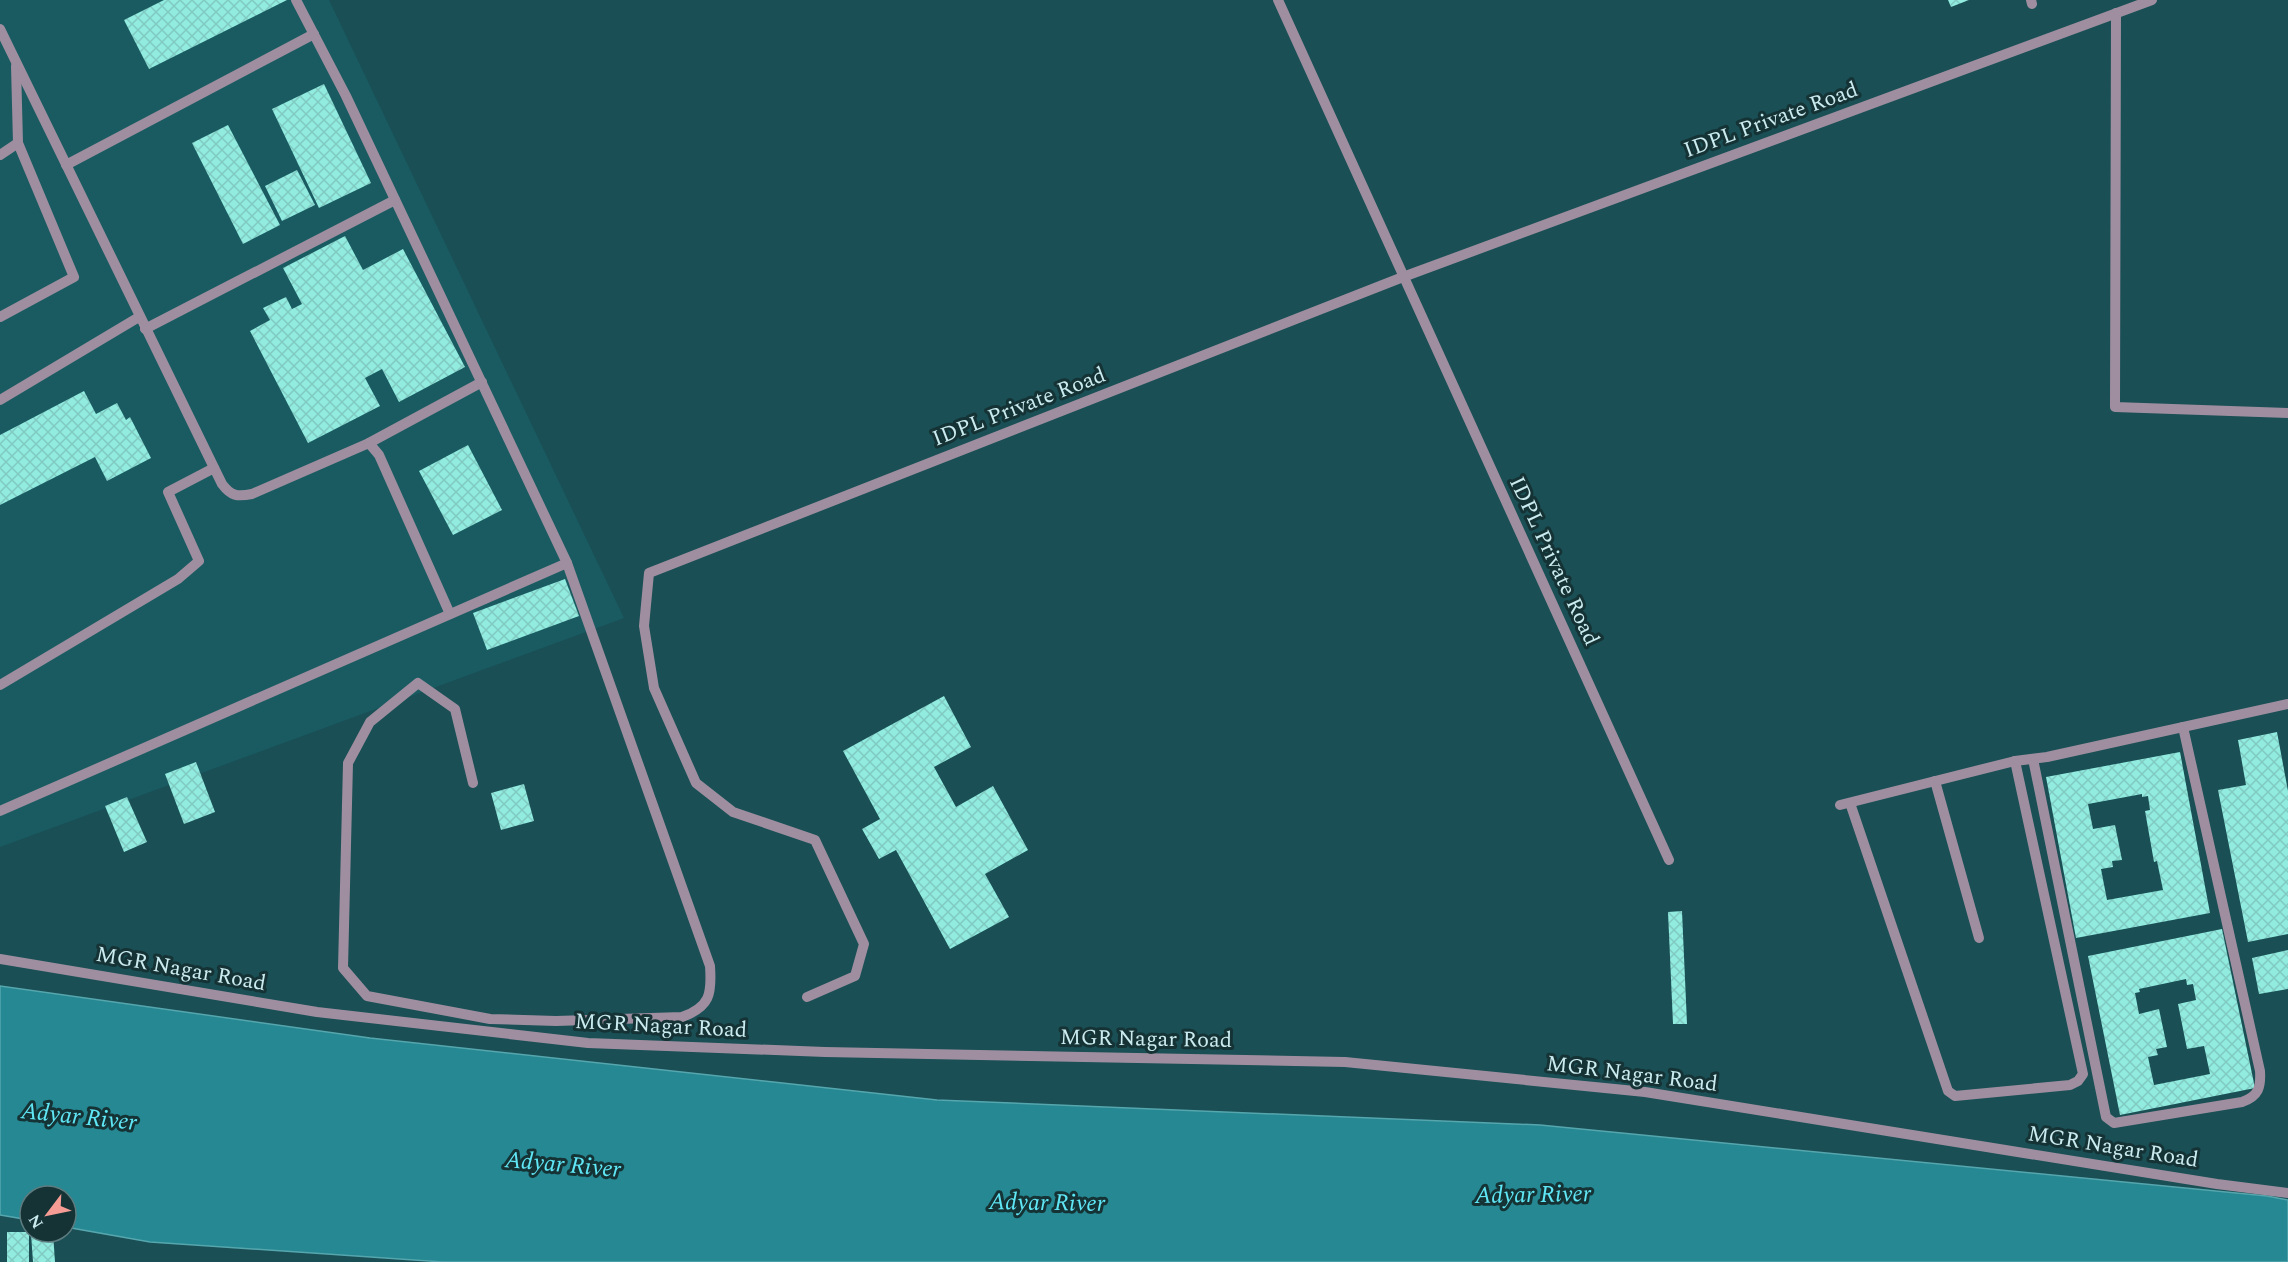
<svg xmlns="http://www.w3.org/2000/svg" width="2288" height="1262" viewBox="0 0 2288 1262" font-family="Spectral,serif">
  <defs>
    <pattern id="building-cross-hatch" width="8" height="8" patternUnits="userSpaceOnUse" patternTransform="scale(1.5)"><rect width="8" height="8" fill="#91ebdf"/><path d="M0 0l8 8M0 8l8-8" fill="none" stroke="#80cac1"/></pattern>
  </defs>
  <rect width="100%" height="100%" fill="#194f55"/>
  <polygon fill="#1a5b62" points="0,0 329,0 624,618 0,847"/>
  <polygon fill="#258892" stroke="#56a6ae" stroke-width="1.5" points="0,986 370,1038 937,1100 1540,1125 2267,1196 2288,1200 2288,1262 443,1262 150,1242 66,1227 66,1196 30,1196 30,1220 0,1215"/>
  <g fill="url(#building-cross-hatch)" fill-rule="evenodd">
    <polygon points="164,0 287,0 149,69 124,20"/>
    <polygon points="1948,0 1969,0 1951,7"/>
    <polygon points="324,84 371,183 319,208 272,109"/>
    <polygon points="228,125 280,225 243,244 192,143"/>
    <polygon points="297,170 315,205 282,221 265,186"/>
    <polygon points="345,236 363,270 403,249 465,367 399,402 382,369 365,378 380,406 308,443 250,331 270,320 263,308 286,297 292,309 302,304 283,268"/>
    <polygon points="84,391 96,414 117,403 126,420 130,417 151,458 107,481 95,457 0,505 0,435"/>
    <polygon points="468,445 502,510 453,535 419,471"/>
    <polygon points="565,579 579,616 487,650 473,613"/>
    <polygon points="944,696 971,747 934,767 956,807 993,786 1028,850 985,874 1009,917 950,949 896,850 879,859 862,829 880,819 843,751"/>
    <polygon points="2277,732 2288,791 2288,934 2248,942 2218,790 2246,785 2238,740"/>
    <path d="M2180 752 2210 913 2076 938 2046 777ZM2142 794V797L2148 796 2150 810 2145 811 2154 862 2157 861 2163 890 2107 900 2101 869 2113 867 2112 861 2122 860 2115 825 2093 829 2088 804Z"/>
    <polygon points="196,762 215,812 184,824 165,774"/>
    <polygon points="524,784 534,821 501,830 491,793"/>
    <polygon points="127,797 147,842 124,852 105,806"/>
    <polygon points="1682,911 1687,1024 1673,1024 1668,912"/>
    <path d="M2222 929 2255 1088 2120 1115 2088 956ZM2186 979 2187 985 2193 984 2196 1000 2178 1004 2187 1049 2204 1046 2210 1074 2154 1085 2148 1057 2158 1055 2156 1049 2167 1047 2159 1009 2139 1014 2135 993 2140 992 2139 989Z"/>
    <polygon points="2288,950 2288,989 2259,994 2252,958"/>
    <rect x="7" y="1232" width="22" height="30"/>
    <polygon points="53,1233 55,1262 33,1262 31,1234"/>
  </g>
  <g fill="none" stroke-linecap="round" stroke-linejoin="round">
    <g stroke="#9f8e9f" stroke-width="10">
      <polyline points="1278,0 1669,860"/>
      <polyline points="2031,0 2032,4"/>
      <polyline points="2116,13 2115,407 2288,413"/>
      <path d="M0 29 222 484C231 496 237 497 252 494L369 443 379 455 450 614"/>
      <polyline points="0,155 18,143"/>
      <polyline points="66,165 314,34"/>
      <polyline points="0,317 74,277 18,143 16,66"/>
      <polyline points="145,329 395,200"/>
      <polyline points="0,400 139,317"/>
      <polyline points="369,443 482,382"/>
      <polyline points="0,685 178,579 199,561 168,492 214,468"/>
      <path d="M2033 759 2106 1117 2114 1123 2242 1102C2259 1096 2261 1087 2260 1071L2183 727"/>
      <polyline points="1935,781 1979,938"/>
      <path d="M473 783 455 709 418 683 370 722 348 763 343 968 367 996 490 1019 556 1021 682 1017C710 1007 712 994 710 966L567 563"/>
      <polyline points="1850,803 1948,1091 1955,1096 2070,1085 2078,1081 2083,1074 2015,761"/>
      <polyline points="1840,805 2015,761 2047,757 2288,704"/>
      <polyline points="0,811 567,563 346,96 296,0"/>
      <polyline points="0,959 317,1012 588,1043 825,1052 1345,1062 1645,1092 2217,1184 2288,1193"/>
      <polyline points="807,997 855,976 864,944 815,840 733,812 696,783 654,688 644,626 649,573 1403,277 2152,0"/>
    </g>
  </g>
  <g text-anchor="middle" dominant-baseline="central" stroke-width="6" stroke-linejoin="round" paint-order="stroke">
    <g font-size="22" fill="#caebef" stroke="#153235">
      <text transform="translate(1771 120) rotate(-20)">IDPL Private Road</text>
      <text transform="translate(1019 407) rotate(-21)">IDPL Private Road</text>
      <text transform="translate(1554 561) rotate(65)">IDPL Private Road</text>
      <text transform="translate(181 969) rotate(10)">MGR Nagar Road</text>
      <text transform="translate(661 1026) rotate(3)">MGR Nagar Road</text>
      <text transform="translate(1146 1039) rotate(1)">MGR Nagar Road</text>
      <text transform="translate(1632 1074) rotate(7)">MGR Nagar Road</text>
      <text transform="translate(2113 1147) rotate(9)">MGR Nagar Road</text>
    </g>
    <g font-size="24" font-style="italic" fill="#60e7f5" stroke="#153235">
      <text transform="translate(79 1117) rotate(6)">Adyar River</text>
      <text transform="translate(563 1165) rotate(5)">Adyar River</text>
      <text transform="translate(1533 1195) rotate(-1)">Adyar River</text>
      <text transform="translate(1047 1203) rotate(1)">Adyar River</text>
    </g>
  </g>
  <g transform="translate(48 1214) rotate(238)"><circle r="28" fill="#153235" stroke="#5d7c7f" stroke-width="1.5"/>
  <path d="M0-4.5L10 22L0 15L-10 22Z" fill="#f59c94"/>
  <text y="-9" font-size="16" font-weight="bold" text-anchor="middle" fill="#caebef">N</text>
  </g>
</svg>
